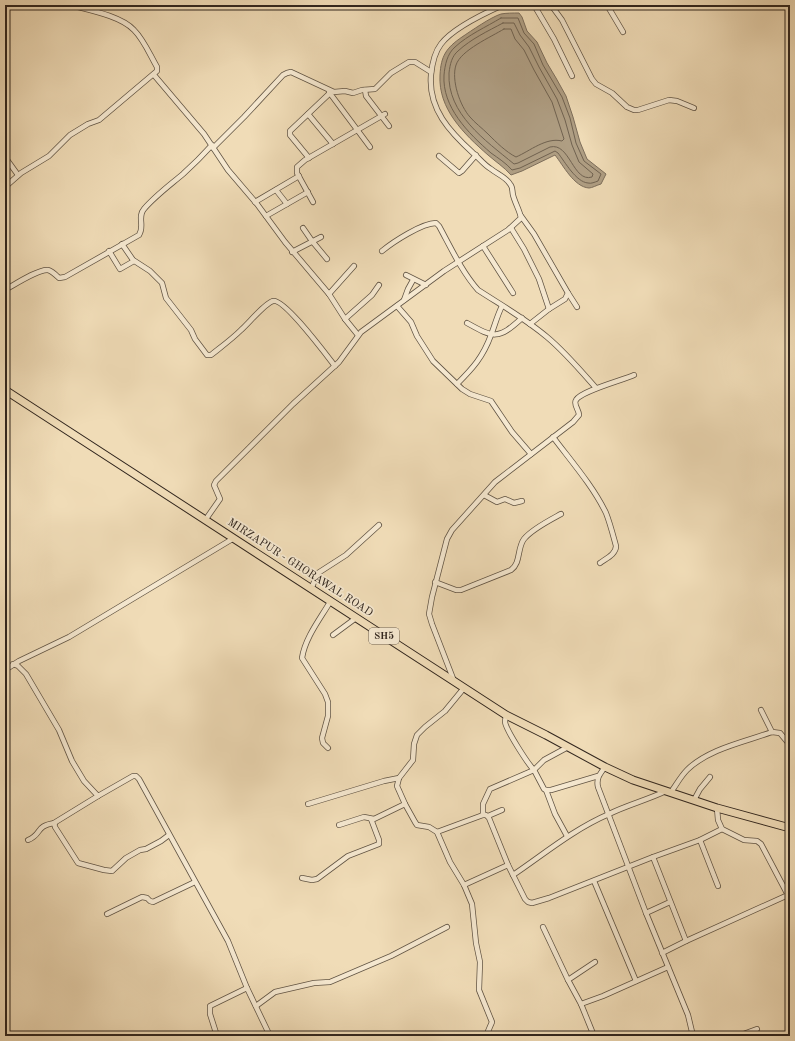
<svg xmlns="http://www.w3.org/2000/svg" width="795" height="1041" viewBox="0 0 795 1041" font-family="'Old Standard TT',serif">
  <rect width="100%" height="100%" fill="#f0dcb7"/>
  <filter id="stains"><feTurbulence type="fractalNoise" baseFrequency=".005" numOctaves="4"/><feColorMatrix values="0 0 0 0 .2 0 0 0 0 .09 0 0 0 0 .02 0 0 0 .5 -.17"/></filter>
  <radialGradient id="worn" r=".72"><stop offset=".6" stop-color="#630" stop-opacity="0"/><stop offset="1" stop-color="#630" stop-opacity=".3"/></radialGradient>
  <path fill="#af9e83" stroke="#7d6e5b" d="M519 13 522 17 527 31 537 42 547 63 556 78 566 96 573 117 580 142 587 159 606 174 601 184C597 185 592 188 589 188 574 187 563 165 555 155L522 171 511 175C504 167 496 162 488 155 464 134 438 109 440 75 441 56 446 48 462 37 471 31 491 17 501 14 506 13 513 13 519 13Z"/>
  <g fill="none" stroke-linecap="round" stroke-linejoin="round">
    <g stroke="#706250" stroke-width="1">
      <path d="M501 18H518L524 33 534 44 543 65 562 97 570 118 576 143 584 161 601 174 598 181C595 182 591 184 588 183 576 182 565 162 558 153L555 151 520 168 512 170C506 163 498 158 491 153 468 133 442 107 444 75 445 65 447 54 455 47 468 35 486 27 501 18Z"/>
      <path d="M503 23H514L520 35 529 47 539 67 557 99 565 120 572 145 579 162 593 174 592 177C573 183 570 142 550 147L518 163 514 164C485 140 447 114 449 73 450 64 452 56 458 51 471 39 488 31 503 23Z"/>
      <path d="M504 29H511L515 39 524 50 534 70 552 102 564 139 562 141C546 137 530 151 516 157 506 152 496 142 488 134 482 128 475 123 470 117 460 106 451 80 456 65 461 50 491 37 504 29Z"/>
    </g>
    <g stroke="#615444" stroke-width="6">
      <g id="street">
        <polyline points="534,5 554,39 572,76"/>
        <polyline points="551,5 562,20 592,79 596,84 612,93 627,107 634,110 638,110 669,100 677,101 694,108"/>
        <polyline points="607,5 623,32"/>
        <polyline points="154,75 204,134 228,170 257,204 285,242 329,294 345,319 358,335"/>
        <polyline points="365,90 366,96 389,126"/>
        <polyline points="329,92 370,147"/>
        <polyline points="308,114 333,144"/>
        <polyline points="213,148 244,117 283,75 287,73 291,72 334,92 345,91 353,93 362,90 375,89 391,73 409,62 415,62 431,72"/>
        <polyline points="439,156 459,173 462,171 476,155"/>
        <polyline points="5,157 18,175"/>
        <polyline points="309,158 290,135 290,131 330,93"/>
        <path d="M5 187 21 173 49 156 70 135 88 124 99 120 157 71V67C150 55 144 40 134 30 121 16 89 10 70 5"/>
        <polyline points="276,190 287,204"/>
        <polyline points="255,202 299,176"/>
        <polyline points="313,202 297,173 297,167 305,160 385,114"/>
        <polyline points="266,216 308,192"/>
        <polyline points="521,216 534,234 568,293 565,299 549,309 530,324"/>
        <polyline points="303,228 312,241 327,259"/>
        <polyline points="511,228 524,249 539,279 549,309"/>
        <path d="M122 244 133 260 150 271 162 283 166 298 191 330 195 339 207 355H211C221 347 232 339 241 330 249 323 265 303 273 301 284 298 327 356 335 366"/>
        <polyline points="483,246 513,293"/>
        <polyline points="109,251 120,269 134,261"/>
        <path d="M382 251C393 242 422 223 436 223L439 226C451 248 462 272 478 290 501 305 526 319 547 337 565 352 581 371 596 388"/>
        <polyline points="292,252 321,237"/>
        <polyline points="406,275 426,285"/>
        <path d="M5 290C14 285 38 269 48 270 52 271 56 275 59 278L65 277 139 235C145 226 137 217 144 209 155 196 170 185 183 174 193 165 203 155 212 145"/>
        <polyline points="568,293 577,307"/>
        <polyline points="329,294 354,266"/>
        <polyline points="404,300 408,289 413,280"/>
        <polyline points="397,306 411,322 417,336 433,361 462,389 470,394 491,401 512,432 531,454"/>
        <polyline points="345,319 372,295 379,285"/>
        <path d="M467 323C494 338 498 340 522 318"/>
        <path d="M457 384C473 368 483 357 491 335 495 325 497 316 502 306"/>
        <path d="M553 437C571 461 593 486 606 513 610 523 613 535 616 546 616 554 607 558 600 563"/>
        <polyline points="484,495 497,502 505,499 514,503 522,501"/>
        <path d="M206 519 220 499 214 485 216 481 293 404 339 362 361 332 444 271 508 230 521 218C520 211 515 203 513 195 512 191 513 187 510 184 506 177 497 174 491 169 484 165 479 158 473 153 450 132 428 109 431 75 432 65 434 53 441 44 453 28 485 13 503 5"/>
        <path d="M435 582 456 590H461L511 570C521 563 517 548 524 539 532 529 550 520 561 514"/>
        <polyline points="311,589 318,573 346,555 379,525"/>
        <polyline points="333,635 356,618"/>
        <polyline points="13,664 18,666 26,674 59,730 72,761 84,781 98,796 133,776 136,776 139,779 228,941 247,988 270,1036"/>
        <polyline points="5,670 19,661 69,637 234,538"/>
        <path d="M454 681 432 624 429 614 432 597 447 539 452 530 495 482 573 422 579 415C579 410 573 404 576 400 581 391 623 380 634 375"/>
        <polyline points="464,688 445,711 425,727 417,735 414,744 413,760 399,778 397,786 405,804 415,822 417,825 429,827 437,832 450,862 464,885 472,904 476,943 480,962 479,990 492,1022 486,1036"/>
        <polyline points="761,710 772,732"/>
        <polyline points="568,747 544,760 534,770 544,789 546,790 551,790 598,776"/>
        <path d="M328 748 323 743 322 738 328 716V702L325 694 302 658C305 638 320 619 330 602"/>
        <path d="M605 767C600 774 596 778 598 787L646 913 688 1015 693 1036"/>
        <polyline points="546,790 555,814 567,836"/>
        <path d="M671 792C676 785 681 776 687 770 708 749 744 742 772 732L780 733 790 745"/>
        <polyline points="98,796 54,823 55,827 78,863 104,870 112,871 126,858 140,850 146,849 161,841 169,835"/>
        <polyline points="694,800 700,789 710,777"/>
        <polyline points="308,804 384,781 399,778"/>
        <polyline points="717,808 718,820 722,829 744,840 757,841 761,844 790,899"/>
        <path d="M483 815V804L490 789 534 770C528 764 506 730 505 722 505 720 506 717 506 715"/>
        <polyline points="488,816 502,810"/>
        <polyline points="339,825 364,817 374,819 405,804"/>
        <polyline points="437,832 483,815 486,815 489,818 508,865 525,899 528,902 532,903 549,898 653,857 700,840 722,829"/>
        <path d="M28 840C43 834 34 826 55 823"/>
        <polyline points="700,840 718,886"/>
        <polyline points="653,857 686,941"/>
        <path d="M513 875C544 854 574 829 609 814 627 805 647 800 666 791"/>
        <polyline points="302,878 312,880 317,879 348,856 379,844 379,840 371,819"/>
        <polyline points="594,881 636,981"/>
        <polyline points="464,885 508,865"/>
        <polyline points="646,913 670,902"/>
        <polyline points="107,914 142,897 147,898 150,901 153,902 195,882"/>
        <polyline points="543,927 568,980 581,1004 594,1036"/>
        <polyline points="662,953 686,941 788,895"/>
        <polyline points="568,980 595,962"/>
        <polyline points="581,1004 603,996 668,967"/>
        <polyline points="256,1006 275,992 314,983 330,982 391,956 447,927"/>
        <polyline points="217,1036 210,1014 210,1006 247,988"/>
        <polyline points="305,1036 312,1036"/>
        <polyline points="738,1036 757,1029"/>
      </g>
    </g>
    <g stroke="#31261e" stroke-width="9">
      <polyline id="primary" points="5,390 506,715 546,735 605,767 633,780 717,808 790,828"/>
    </g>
    <use href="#street" stroke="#f5e8d0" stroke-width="4.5"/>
    <use href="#primary" stroke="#f0dcb7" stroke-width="7"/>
  </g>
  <g text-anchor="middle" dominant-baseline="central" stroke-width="3.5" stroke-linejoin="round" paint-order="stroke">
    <rect fill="#f5e8d0" stroke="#6c6053" stroke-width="1" x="369" y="628" width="30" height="16" rx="3"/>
    <g font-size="10" font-weight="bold" fill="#31261e">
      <text x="384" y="636">SH5</text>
    </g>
    <g font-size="11" fill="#31261e" stroke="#f5e8d0">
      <text transform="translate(300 568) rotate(33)">MIRZAPUR - GHORAWAL ROAD</text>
    </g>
  </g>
  <rect width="795" height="1041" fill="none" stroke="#f0dcb7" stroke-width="20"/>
  <rect x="6" y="6" width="783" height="1029" fill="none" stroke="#31261e" stroke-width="2"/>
  <rect x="10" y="10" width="775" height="1021" fill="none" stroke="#31261e"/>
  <rect width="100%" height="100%" filter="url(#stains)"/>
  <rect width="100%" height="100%" fill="url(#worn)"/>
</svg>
